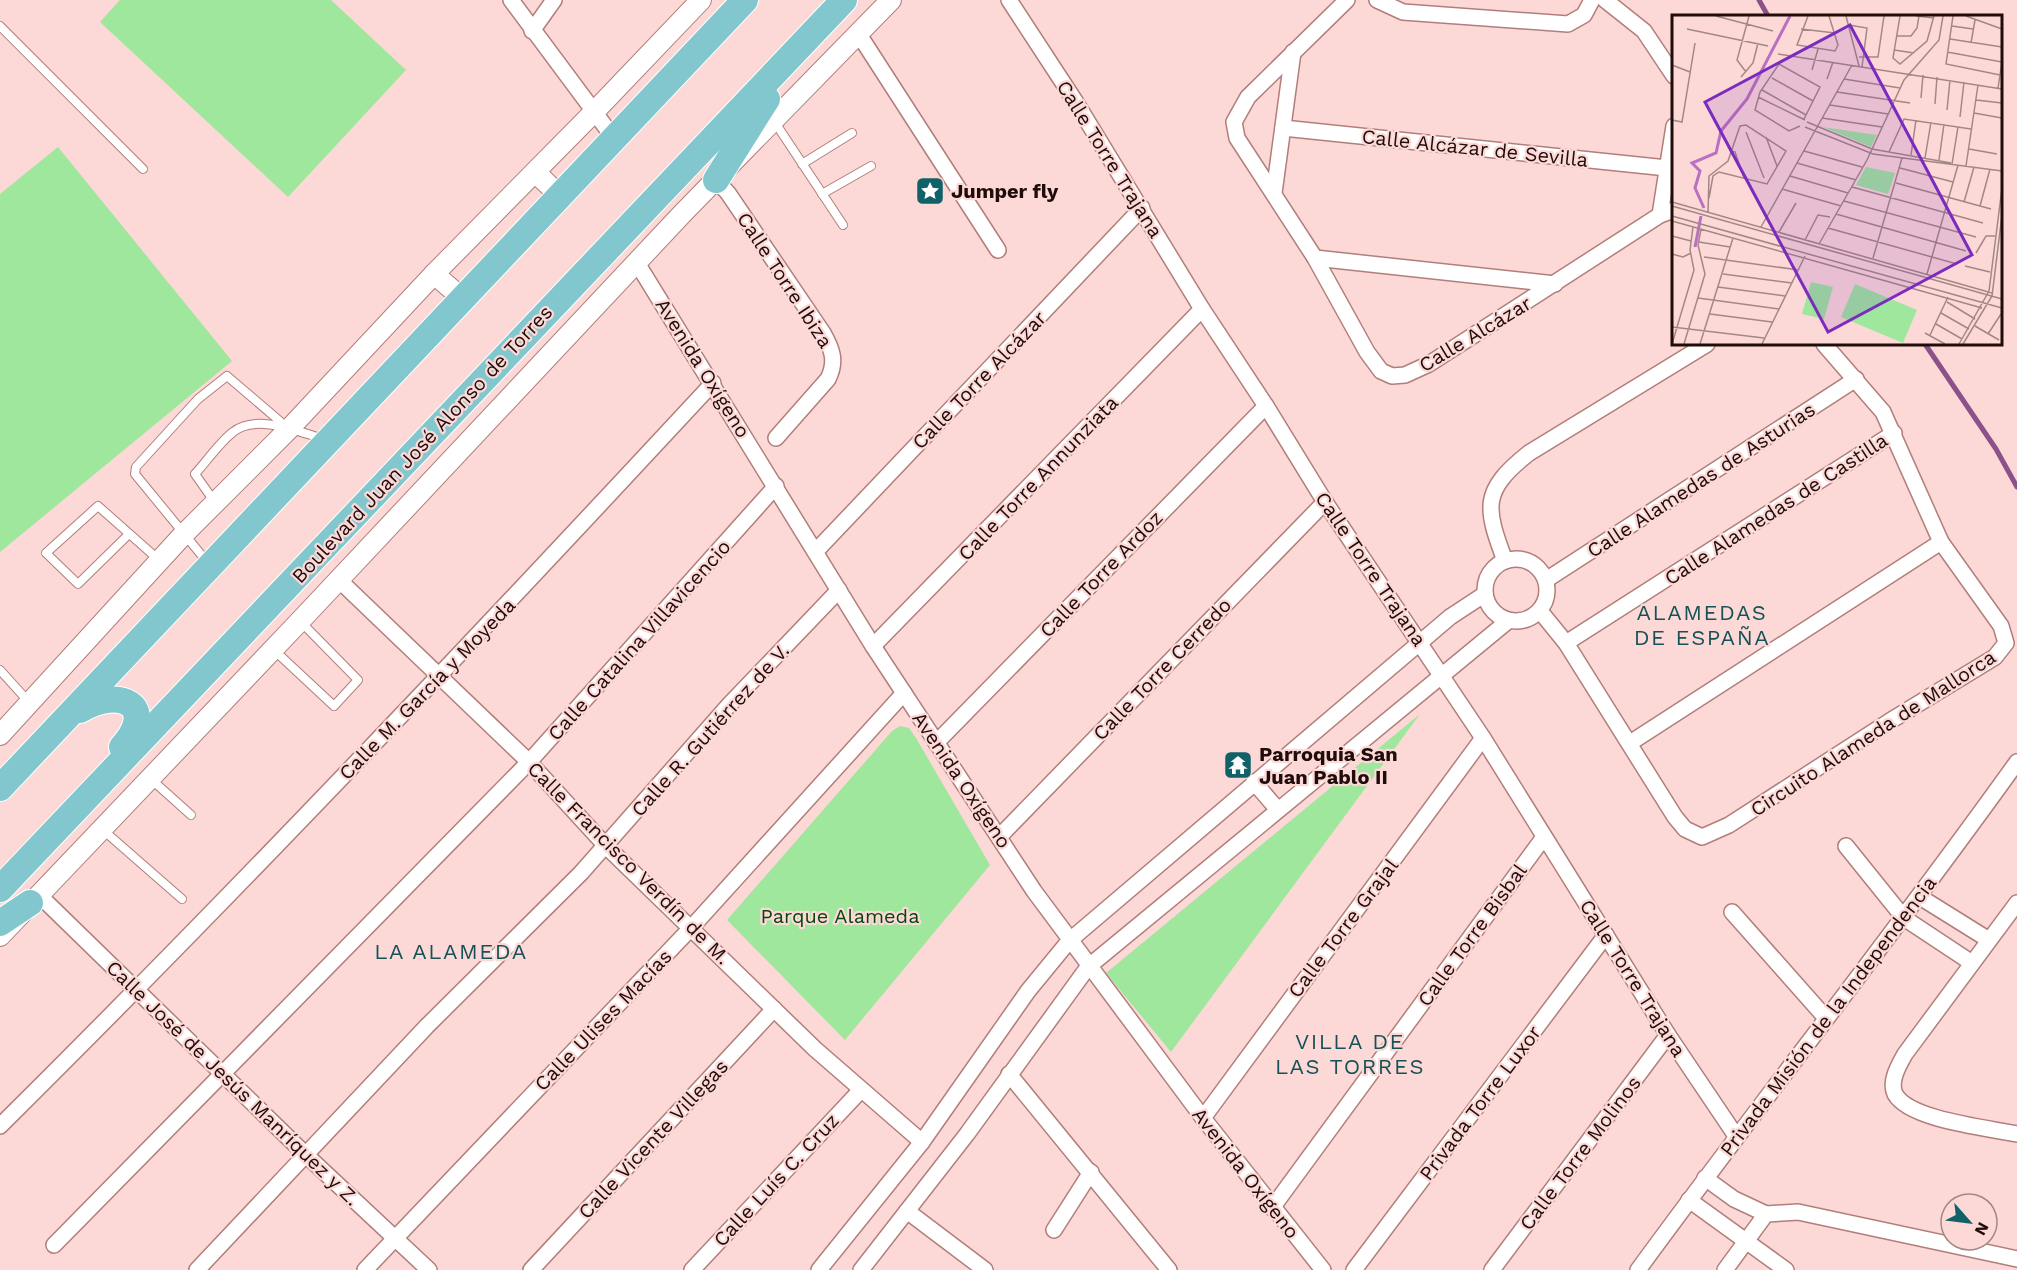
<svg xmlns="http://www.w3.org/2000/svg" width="2017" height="1270" viewBox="0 0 2017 1270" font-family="'Work Sans',sans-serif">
  <rect width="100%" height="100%" fill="#fcd9d6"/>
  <g fill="#9ee79d">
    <polygon points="120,0 331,0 406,70 288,197 100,22"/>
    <polygon points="58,147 232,361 0,552 0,194"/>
    <polygon points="1420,714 1171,1052 1106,973"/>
    <polygon points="900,726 909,728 916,738 990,865 845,1040 727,920 892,731"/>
  </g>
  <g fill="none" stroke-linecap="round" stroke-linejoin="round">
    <g stroke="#8b528a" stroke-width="5">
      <polyline points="1759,0 1768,16"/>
      <polyline points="1925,344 1996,449 2017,487"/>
    </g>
    <g stroke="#b27e7a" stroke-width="10">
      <g id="service">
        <polyline points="0,26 143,169"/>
        <polyline points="774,121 843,225"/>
        <polyline points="802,164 852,133"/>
        <polyline points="822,194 871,166"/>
        <path d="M214 501 195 474C207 461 219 443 233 432 256 413 299 432 324 439"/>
        <polyline points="129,534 78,584 46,553 98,506 159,560"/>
        <polyline points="208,563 135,474 136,467 198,399 227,376 289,429"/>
        <polyline points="274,650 334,706 358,680 300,621"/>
        <polyline points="0,670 28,701"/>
        <polyline points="152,780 191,815"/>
        <polyline points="103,830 182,899"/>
      </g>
    </g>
    <g stroke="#b27e7a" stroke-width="18">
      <g id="minor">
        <polyline points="511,0 613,137"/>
        <polyline points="1009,0 1075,101 1202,309 1266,406 1325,502 1483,738 1668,1035 1736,1136"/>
        <polyline points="1347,0 1248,97 1234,122 1237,138 1315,258 1367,352 1381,371 1392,376 1405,375 1429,364 1660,215 1674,210"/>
        <polyline points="1377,0 1403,12 1568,24 1584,15 1592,0"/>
        <polyline points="1605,0 1644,31 1674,76"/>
        <polyline points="532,31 554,0"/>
        <polyline points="858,33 998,250"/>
        <polyline points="1283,128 1667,168"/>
        <path d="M716 180 728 193 823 333C832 349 837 361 828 379L776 438"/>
        <polyline points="1274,193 1293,52"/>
        <polyline points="1660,215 1674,126"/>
        <polyline points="1315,258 1555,284"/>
        <polyline points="637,263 873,646 1034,891 1203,1118 1323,1270"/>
        <polyline points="816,551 1142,208"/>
        <circle cx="1516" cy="590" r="31"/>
        <path d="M1505 561C1485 507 1481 491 1529 453L1707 344"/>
        <polyline points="339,580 529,762 606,846 815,1049 922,1142"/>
        <polyline points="1546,580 1856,379"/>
        <polyline points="1540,611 1566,643 1675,817 1685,829 1702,837 1729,825 1890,721 1995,657 2006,643 2001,626 1941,542 1883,412 1824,344"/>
        <polyline points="1566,643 1894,433"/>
        <polyline points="873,646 1202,309"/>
        <polyline points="936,743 1266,406"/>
        <polyline points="1630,743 1941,542"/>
        <polyline points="1254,782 1278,810"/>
        <polyline points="1000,836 1325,502"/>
        <polyline points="1846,846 1904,918 1972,963"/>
        <polyline points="39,895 305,1154 429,1270"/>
        <polyline points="1920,897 1989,940"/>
        <path d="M2017 903 1905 1054C1899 1065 1889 1081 1895 1094 1909 1120 1989 1128 2017 1134"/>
        <polyline points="1732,912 1825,1017"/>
        <polyline points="1009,1074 1169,1270"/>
        <polyline points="1203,1118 1483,738"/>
        <path d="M0 1126C244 884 479 635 713 383"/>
        <polyline points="1705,1178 1734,1199 1766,1214 1798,1212 2017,1259"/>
        <polyline points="1689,1200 1786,1270"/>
        <polyline points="1272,1208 1544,837"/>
        <polyline points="907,1211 985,1270"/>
        <polyline points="1054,1230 1091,1172"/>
        <polyline points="54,1245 529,762 776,486"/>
        <polyline points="197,1270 427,1026 581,873 729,705 839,590"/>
        <polyline points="365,1270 691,928 904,693"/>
        <polyline points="531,1270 774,1009"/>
        <polyline points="692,1270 860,1091"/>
        <polyline points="819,1270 922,1142 1028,991 1069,941 1450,617 1485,594"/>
        <polyline points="861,1270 967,1134 1088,967 1508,621"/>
        <polyline points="1354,1270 1606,935"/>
        <polyline points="1492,1270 1668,1035"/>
        <path d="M1638 1270C1763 1099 1894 934 2017 762"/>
        <polyline points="1725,1270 1766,1214"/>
      </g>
    </g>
    <g stroke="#b27e7a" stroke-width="22">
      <g id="tertiary">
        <polyline points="535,172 559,195"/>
        <polyline points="434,274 462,298"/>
        <polyline points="0,735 183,535 289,429 434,274 594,112 701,0"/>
        <polyline points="0,936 300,621 682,214 891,0"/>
      </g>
    </g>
    <g stroke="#fff" stroke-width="28">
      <g id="primary">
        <polyline points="716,180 767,99"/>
        <path d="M80 710C119 686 159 705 122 747"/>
        <polyline points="0,788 745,0"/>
        <polyline points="0,889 844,0"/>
        <polyline points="0,923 30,903"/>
      </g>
    </g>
    <use href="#service" stroke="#fff" stroke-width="8"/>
    <use href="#minor" stroke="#fff" stroke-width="15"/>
    <use href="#tertiary" stroke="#fff" stroke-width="20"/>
    <use href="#primary" stroke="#81c7cd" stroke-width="26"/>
  </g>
  <defs>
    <g id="sight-square" transform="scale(1.5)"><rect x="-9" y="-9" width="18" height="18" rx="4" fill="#106168" stroke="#fcd9d6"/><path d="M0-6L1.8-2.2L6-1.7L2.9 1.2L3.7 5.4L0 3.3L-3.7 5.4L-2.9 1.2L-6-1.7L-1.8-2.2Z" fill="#fff"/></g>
    <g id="temple-square" transform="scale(1.5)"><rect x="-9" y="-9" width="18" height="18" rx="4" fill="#106168" stroke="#fcd9d6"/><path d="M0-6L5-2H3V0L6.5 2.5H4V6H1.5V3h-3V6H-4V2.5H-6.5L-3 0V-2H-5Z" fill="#fff"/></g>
  </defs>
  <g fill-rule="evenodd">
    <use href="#sight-square" x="930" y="191"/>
    <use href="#temple-square" x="1238" y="765"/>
  </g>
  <g text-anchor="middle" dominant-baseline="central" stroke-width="4.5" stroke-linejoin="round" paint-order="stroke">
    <g font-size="20" fill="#1f0c0b" stroke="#fcd9d6">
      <text transform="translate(1475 148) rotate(6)">Calle Alcázar de Sevilla</text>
      <text transform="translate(1110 159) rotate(58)">Calle Torre Trajana</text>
      <text transform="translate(785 280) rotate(57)">Calle Torre Ibiza</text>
      <text transform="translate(1475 334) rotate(-31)">Calle Alcázar</text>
      <text transform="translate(703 368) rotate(58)">Avenida Oxígeno</text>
      <text transform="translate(979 380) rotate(-46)">Calle Torre Alcázar</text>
      <text transform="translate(422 444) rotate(-47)">Boulevard Juan José Alonso de Torres</text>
      <text transform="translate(1038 478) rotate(-46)">Calle Torre Annunziata</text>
      <text transform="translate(1701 480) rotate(-33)">Calle Alamedas de Asturias</text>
      <text transform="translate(1776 509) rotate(-33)">Calle Alamedas de Castilla</text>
      <text transform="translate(1371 569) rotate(56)">Calle Torre Trajana</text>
      <text transform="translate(1101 574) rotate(-46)">Calle Torre Ardoz</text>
      <text transform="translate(639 640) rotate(-48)">Calle Catalina Villavicencio</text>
      <text transform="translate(1162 669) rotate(-46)">Calle Torre Cerredo</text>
      <text transform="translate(427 689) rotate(-46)">Calle M. García y Moyeda</text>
      <text transform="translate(710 730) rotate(-48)">Calle R. Gutiérrez de V.</text>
      <text transform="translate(1873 733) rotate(-33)">Circuito Alameda de Mallorca</text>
      <text transform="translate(962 780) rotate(56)">Avenida Oxígeno</text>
      <text transform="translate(629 863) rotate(45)">Calle Francisco Verdín de M.</text>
      <text transform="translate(1343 928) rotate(-53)">Calle Torre Grajal</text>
      <text transform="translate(1472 935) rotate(-54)">Calle Torre Bisbal</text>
      <text transform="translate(1633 978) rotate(58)">Calle Torre Trajana</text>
      <text transform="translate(1828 1016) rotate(-53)">Privada Misión de la Independencia</text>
      <text transform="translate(603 1020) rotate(-46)">Calle Ulises Macías</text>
      <text transform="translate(233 1083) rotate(44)">Calle José de Jesús Manríquez y Z.</text>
      <text transform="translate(1480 1103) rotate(-53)">Privada Torre Luxor</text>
      <text transform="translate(653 1139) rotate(-47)">Calle Vicente Villegas</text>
      <text transform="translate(1580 1153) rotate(-53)">Calle Torre Molinos</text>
      <text transform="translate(1246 1173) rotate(52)">Avenida Oxígeno</text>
      <text transform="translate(776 1180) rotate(-47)">Calle Luís C. Cruz</text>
    </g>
    <g font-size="20" font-weight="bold" fill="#1f0c0b" stroke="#fcd9d6" text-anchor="start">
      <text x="951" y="191">Jumper fly</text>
      <text x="1259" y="754">Parroquia San<tspan x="1259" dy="23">Juan Pablo II</tspan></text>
    </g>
    <g font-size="20" fill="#08440e" stroke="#fcd9d6">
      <text x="840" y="916">Parque Alameda</text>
    </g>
    <g font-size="22" letter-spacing="1.5" fill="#155157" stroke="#fcd9d6">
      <text x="1702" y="612">ALAMEDAS<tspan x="1702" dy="25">DE ESPAÑA</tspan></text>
      <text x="451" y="951">LA ALAMEDA</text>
      <text x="1350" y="1041">VILLA DE<tspan x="1350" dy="25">LAS TORRES</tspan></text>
    </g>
  </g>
  <g transform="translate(1672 15)">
    <rect width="330" height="330" fill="#fcd9d6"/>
    <path d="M151 112 205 120 199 132ZM194 152 223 158 216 179 184 170ZM139 267 161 272 152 304 130 299ZM183 269 245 295 231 328 169 302Z" fill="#9ee79d"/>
    <path fill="none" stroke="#b970c0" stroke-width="3" d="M32 193 23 173 28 156 20 148 44 138 49 116 75 84 118 1M23 232 29 201"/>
    <path fill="none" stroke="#a48785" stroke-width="1.5" d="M44 1 101 16M136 1 125 30 163 36 166 30 157 1M174 1 187 51M228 1 221 43 228 49 255 26 262 1M244 1 262 3M281 1 274 49 328 60M294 1 330 14M177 10 195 13 190 52M280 11 301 14M15 14 96 31M129 14 163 18M225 21H239L245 13 247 1M278 24 330 32M299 28 303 5M222 35 242 38M275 37 330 47M106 39 330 74M187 42H206L212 1M0 50 18 57M140 55 146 34M74 57 65 45 77 1M69 62 81 48 86 28M100 63 141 86M155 64 161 47M172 64 228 73M326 73 330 47M90 75 134 100M165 77 238 88M86 82 133 105M249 83 251 60M304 85 330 88M263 89 265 62M158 90 216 99M275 95 278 65M302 98 330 103M288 102 292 67M150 103 210 112M0 105 10 107 23 28M135 107 200 134 279 148M128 111 117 116 83 95 88 77 107 49 148 72 132 104M133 112 201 139 330 156M74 117 92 163M94 122 105 151M297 134 325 139M58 136 63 137 72 163M132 136 190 152M217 137 232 104 299 114M239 140 244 105M253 143 259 107M267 145 272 109M125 148 184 165M280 149 286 112M294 151 306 70M228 153 281 167M118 161 176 178M224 168 319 194M180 172 311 208M110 174 169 191M172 186 304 222M0 187 320 278M292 187 302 152M0 191 330 284M308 191 318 154M36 198 37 161 56 146 68 111 74 110 114 136 95 169 47 157 41 161 37 183M164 199 294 236M0 201 330 293M0 206 310 293M89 212 180 50M156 213 285 249M107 217 124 188M0 221 19 226M133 225 146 200 158 202M27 227 58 232M147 229 195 145 232 65 267 25 271 1M304 238 314 221H323M0 239 11 242 19 238M32 242 127 255M201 243 230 143M293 251 318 257M51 259 120 268M255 259 286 150M46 272 113 281M26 283 107 294M275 287 303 304M269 298 297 314M38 299 100 307M264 309 290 324M303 311 327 325M0 312 92 323M253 318 273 329M316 319 329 299M258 320 276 282M0 329 22 255 18 235 21 212M12 329 33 259 26 230 29 214M28 329 61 223M90 329 133 241M287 329 317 276 330 173M291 329 320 281 330 200"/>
    <path fill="#7b2cbf" fill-opacity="0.15" stroke="#7b2cbf" stroke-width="3" d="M178 10 300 240 156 317 33 87Z"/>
    <rect width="330" height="330" fill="none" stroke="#1f0c0b" stroke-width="3"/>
  </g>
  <g transform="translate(1969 1222) rotate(118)"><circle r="28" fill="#fcd9d6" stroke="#a48785" stroke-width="1.5"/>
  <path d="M0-4.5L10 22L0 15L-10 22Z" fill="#106168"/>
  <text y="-9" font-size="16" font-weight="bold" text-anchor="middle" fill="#1f0c0b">N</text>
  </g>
</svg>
